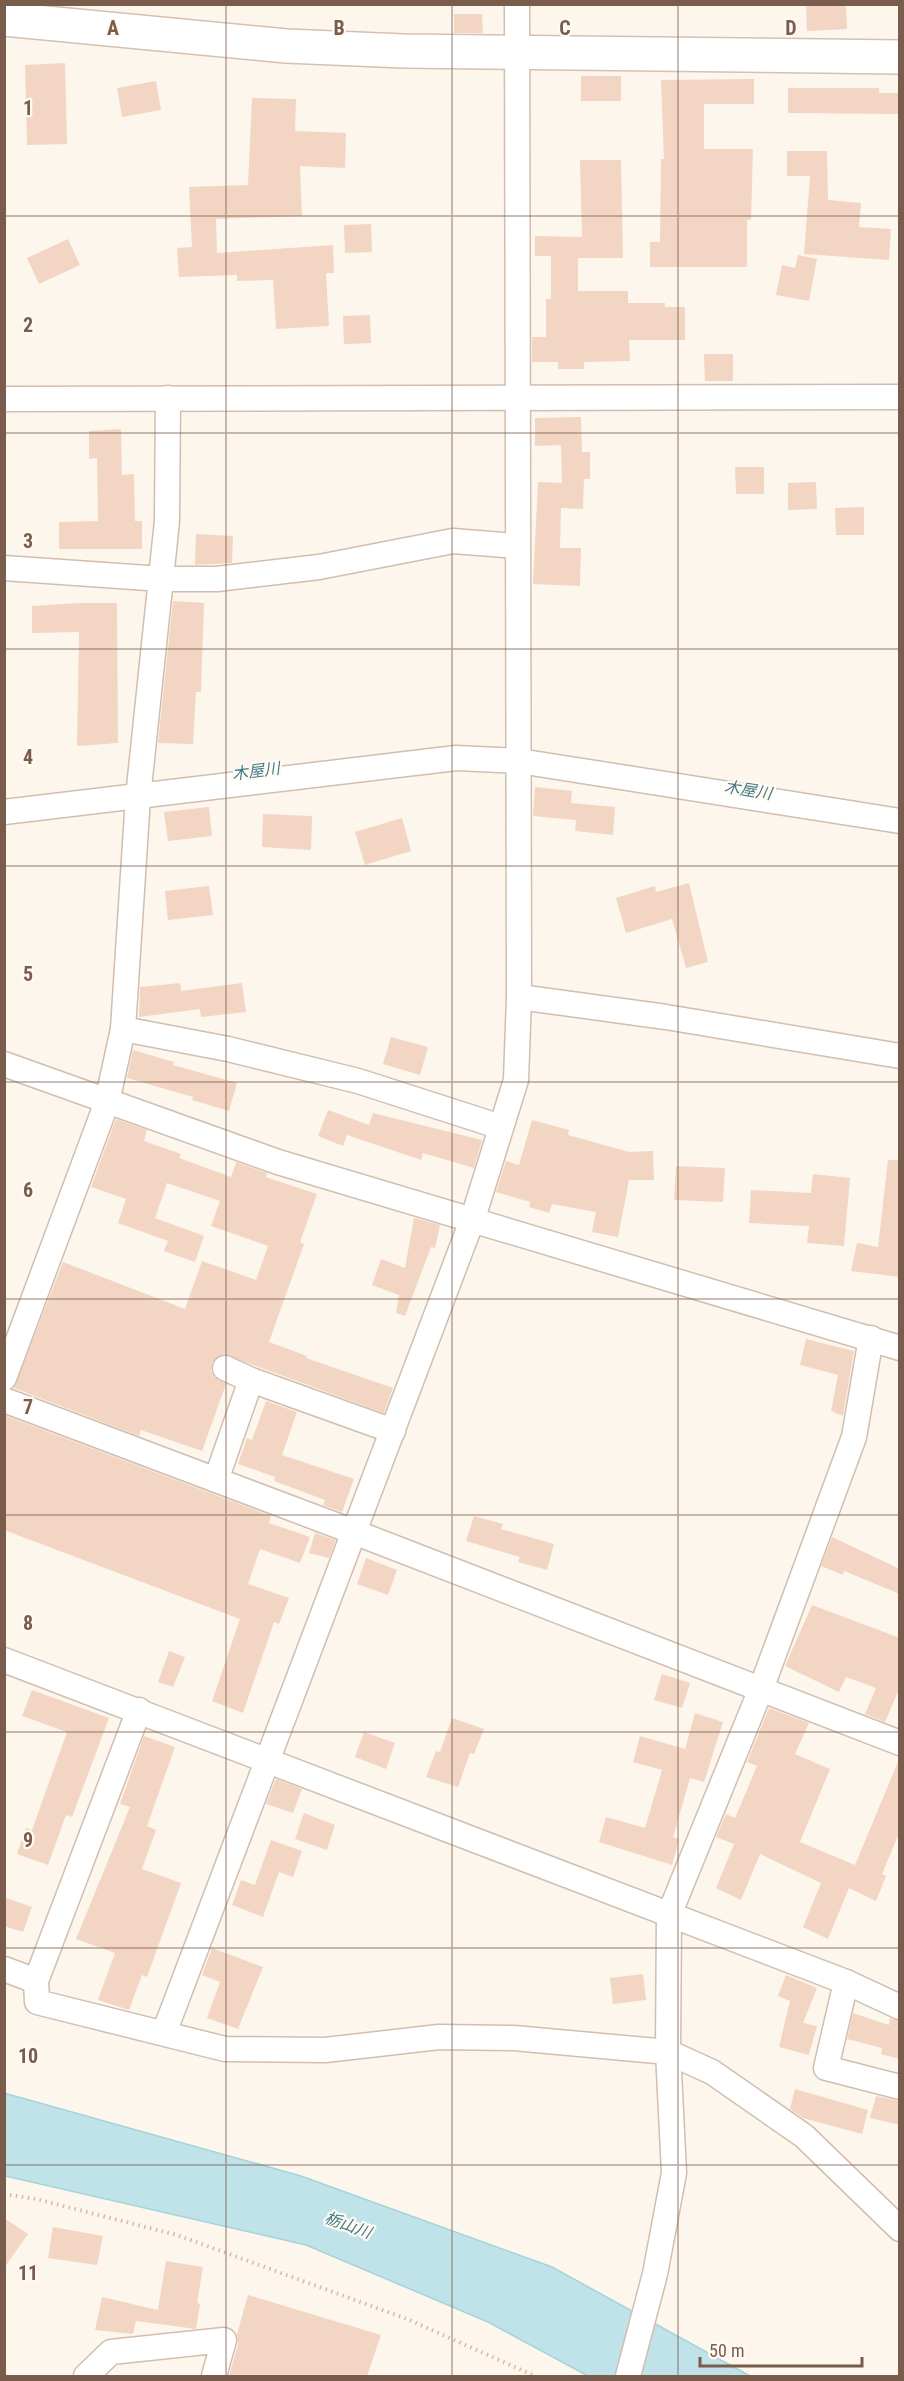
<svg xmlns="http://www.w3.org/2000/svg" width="904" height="2381" viewBox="0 0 904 2381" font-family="'Roboto Condensed','Noto Sans JP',sans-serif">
  <rect width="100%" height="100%" fill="#fdf6ec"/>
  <polygon fill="#bfe3e8" stroke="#a5d3da" stroke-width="1.5" points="4,2093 301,2176 552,2267 750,2376 588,2376 488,2322 306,2245 5,2176"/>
  <g fill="#f3d5c3">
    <polygon points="846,4 847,29 807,31 806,5"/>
    <polygon points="454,14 482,14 483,33 454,33"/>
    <polygon points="65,63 67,144 27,145 25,65"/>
    <rect x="581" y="76" width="40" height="25"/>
    <polygon points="754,79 754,104 704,104 704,149 753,149 751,220 747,220 747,267 650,267 650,242 660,242 661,159 664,159 661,80"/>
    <polygon points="156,81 161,110 122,117 117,88"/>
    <polygon points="788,88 879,88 879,93 900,93 900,114 788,113"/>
    <polygon points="252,98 296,99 295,131 346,133 345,168 300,166 302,216 216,219 217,253 333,245 334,273 326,273 329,326 276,329 273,280 237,281 237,275 179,277 177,248 192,247 189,187 248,185"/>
    <polygon points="787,151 827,151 828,200 861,203 859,227 891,229 889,260 804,254 810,176 787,176"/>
    <polygon points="580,160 621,160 623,258 578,258 578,291 628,291 628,303 665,303 665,307 685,307 685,340 629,340 630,361 584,362 584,369 558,369 558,362 532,362 532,337 546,337 546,299 551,299 551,256 535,256 535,236 582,237"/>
    <polygon points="371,224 372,252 345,253 344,225"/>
    <polygon points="68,239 80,265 39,284 27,258"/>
    <polygon points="798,255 817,259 809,301 776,295 782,265 795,268"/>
    <polygon points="370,315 371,343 344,344 343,316"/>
    <polygon points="704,354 733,354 733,381 705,381"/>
    <polygon points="581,417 582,452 590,452 590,479 584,479 583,509 561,508 560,548 581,548 580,586 533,584 538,482 562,483 561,445 535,446 535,418"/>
    <polygon points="121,429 122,475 134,474 135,521 142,521 142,549 59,549 59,522 98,521 97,458 89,459 89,431"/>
    <polygon points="735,467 764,467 764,494 736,494"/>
    <polygon points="816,482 817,509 788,510 788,483"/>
    <polygon points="864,507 864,535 836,535 835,508"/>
    <polygon points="196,534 233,536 232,563 195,565"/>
    <polygon points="173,601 204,603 201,692 196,692 193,744 158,743"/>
    <polygon points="79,603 117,603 118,743 77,746 79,632 32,633 32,606"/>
    <polygon points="535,787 572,791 571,803 615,807 613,835 575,831 576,820 533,816"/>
    <polygon points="209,807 212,836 168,841 164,812"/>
    <polygon points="263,814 312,816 311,850 262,847"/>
    <polygon points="402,818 411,851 365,865 355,832"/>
    <polygon points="689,883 708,962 686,968 672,919 626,933 616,898 655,886 656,892"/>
    <polygon points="209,886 213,915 168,920 165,891"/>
    <polygon points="180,983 181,991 242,983 246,1012 201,1017 200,1009 139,1017 140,987"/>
    <polygon points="391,1037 428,1047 420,1075 383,1064"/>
    <polygon points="133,1050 174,1062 173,1065 237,1083 229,1111 192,1100 193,1097 127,1078"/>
    <polygon points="328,1110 369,1125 373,1113 482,1140 474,1168 423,1153 421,1160 347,1135 343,1146 318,1136"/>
    <polygon points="116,1119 147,1130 144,1141 181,1154 179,1158 231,1177 236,1162 267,1173 266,1177 317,1194 300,1242 304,1244 269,1342 307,1356 306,1358 393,1388 384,1413 223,1354 212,1362 211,1370 214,1377 226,1384 202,1451 141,1430 139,1436 14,1388 63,1262 185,1309 202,1261 256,1280 268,1246 211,1226 220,1201 167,1183 155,1218 204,1236 195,1262 164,1251 168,1241 118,1223 126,1199 91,1187"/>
    <polygon points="532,1120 569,1130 568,1135 629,1152 653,1151 654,1180 629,1180 618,1237 592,1232 596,1212 552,1204 549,1213 529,1207 530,1202 496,1192 506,1161 519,1165"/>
    <polygon points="888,1160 900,1160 900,1277 851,1271 857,1243 878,1247"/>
    <polygon points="676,1166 725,1168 723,1202 674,1200"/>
    <polygon points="813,1174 850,1178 844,1246 807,1243 809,1226 749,1223 751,1190 811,1193"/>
    <polygon points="414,1218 440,1225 435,1248 431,1247 405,1316 396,1313 399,1295 372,1285 381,1259 405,1268"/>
    <polygon points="806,1339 854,1351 843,1416 831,1411 838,1375 800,1365"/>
    <polygon points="266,1401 297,1412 282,1455 354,1479 342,1512 323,1505 325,1500 274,1481 275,1477 238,1464 247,1438 252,1440"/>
    <polygon points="6,1416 271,1516 269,1523 310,1537 300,1563 260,1549 248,1584 289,1598 279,1624 274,1622 243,1713 212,1701 240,1619 4,1530"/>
    <polygon points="474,1516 503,1524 501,1529 554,1544 547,1570 518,1562 520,1557 466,1541"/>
    <polygon points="315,1533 336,1540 329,1558 309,1553"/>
    <polygon points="832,1537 900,1569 900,1594 844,1571 843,1575 821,1566"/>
    <polygon points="366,1558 397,1570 388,1595 357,1584"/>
    <polygon points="812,1605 900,1638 900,1687 885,1722 865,1714 876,1688 846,1677 839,1692 785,1666"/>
    <polygon points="169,1651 185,1657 173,1687 158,1682"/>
    <polygon points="662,1674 690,1683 682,1708 654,1700"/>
    <polygon points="32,1690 109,1718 72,1817 66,1815 48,1865 17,1854 26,1828 32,1830 67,1732 22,1716"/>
    <polygon points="769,1708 809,1723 795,1754 830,1769 800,1842 855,1865 900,1757 900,1831 882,1874 886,1876 876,1901 849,1888 828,1939 803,1927 821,1883 760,1854 741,1900 716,1888 734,1844 716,1837 726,1814 735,1818 757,1766 747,1762"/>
    <polygon points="695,1713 723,1722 704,1782 690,1778 673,1837 679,1839 672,1865 599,1842 606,1817 645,1828 662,1770 633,1762 640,1736 685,1749"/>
    <polygon points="452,1718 484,1729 474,1754 470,1753 458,1787 426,1777 436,1751 440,1752"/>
    <polygon points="364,1732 395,1743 386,1769 355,1757"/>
    <polygon points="144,1736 175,1747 147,1826 156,1830 142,1869 181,1883 147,1977 142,1975 129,2010 98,2000 115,1953 76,1939 130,1807 120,1804"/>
    <polygon points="276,1779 302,1789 293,1813 266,1804"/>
    <polygon points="304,1813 335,1825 327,1850 295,1839"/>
    <polygon points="271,1840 302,1851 293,1877 279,1872 263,1917 232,1905 241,1880 255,1885"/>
    <polygon points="4,1897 32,1907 23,1932 4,1926"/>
    <polygon points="212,1948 263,1967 238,2029 207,2018 220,1982 202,1975"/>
    <polygon points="643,1974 646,2000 613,2004 610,1978"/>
    <polygon points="786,1975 817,1988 803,2023 817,2026 809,2055 779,2047 790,2001 778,1996"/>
    <polygon points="853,2013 889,2025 890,2018 900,2021 900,2059 881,2054 882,2048 847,2039"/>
    <polygon points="795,2089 868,2110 862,2134 803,2118 790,2109"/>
    <polygon points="876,2096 900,2101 900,2125 870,2118"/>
    <polygon points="4,2218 28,2234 4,2268"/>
    <polygon points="53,2227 103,2236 97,2265 48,2258"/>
    <polygon points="166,2261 203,2267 197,2303 200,2304 196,2329 136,2321 133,2334 95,2330 102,2297 158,2310"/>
    <polygon points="248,2295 381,2335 367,2376 229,2376 238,2344 237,2334"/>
  </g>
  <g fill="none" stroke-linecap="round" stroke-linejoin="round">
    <g stroke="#d1beb0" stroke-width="27">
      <g id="street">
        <polyline points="4,399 900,397"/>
        <polyline points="4,568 162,579 217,579 319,567 453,541 517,546"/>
        <polyline points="4,812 456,758 519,761 900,821"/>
        <polyline points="519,997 666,1017 900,1056"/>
        <polyline points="123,1029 228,1049 358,1081 501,1127"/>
        <polyline points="4,1064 278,1162 900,1348"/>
        <polyline points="225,1368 251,1380 393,1431"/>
        <polyline points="4,1378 107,1102 123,1029 138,797 167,521 168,398"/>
        <polyline points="4,1400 354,1532 900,1743"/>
        <polyline points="216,1480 251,1380"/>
        <polyline points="4,1660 846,1982 900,2007"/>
        <polyline points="4,1969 36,1981 139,1710"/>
        <polyline points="36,1981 37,2002 225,2049 325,2050 439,2037 514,2038 668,2052 712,2072 804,2136 900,2229"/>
        <polyline points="846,1982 826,2068 900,2087"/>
        <polyline points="164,2033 473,1218 516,1080 519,997 517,4"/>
        <polyline points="86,2376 111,2352 224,2340 214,2376"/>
        <polyline points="628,2376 655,2274 674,2173 668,2052 669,1915 761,1689 854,1437 871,1338"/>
      </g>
    </g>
    <g stroke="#d6c0b0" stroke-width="36">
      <polyline id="secondary" points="4,19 286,46 404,51 900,57"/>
    </g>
    <polyline stroke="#d9b8a5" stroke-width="4" stroke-dasharray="1.5 4.5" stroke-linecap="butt" points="4,2194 36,2199 177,2235 407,2319 535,2376"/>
    <use href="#street" stroke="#fff" stroke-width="24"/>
    <use href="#secondary" stroke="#fff" stroke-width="33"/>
  </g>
  <path fill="none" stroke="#7a5c4d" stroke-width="1.5" stroke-opacity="0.55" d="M226 4V2376M452 4V2376M678 4V2376M4 216H900M4 433H900M4 649H900M4 866H900M4 1082H900M4 1299H900M4 1515H900M4 1732H900M4 1948H900M4 2165H900"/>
  <g text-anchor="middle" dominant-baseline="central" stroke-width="4.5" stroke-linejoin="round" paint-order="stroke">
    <g font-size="16" font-style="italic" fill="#437c86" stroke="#fffaf3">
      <text transform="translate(256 771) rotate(-7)">木屋川</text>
      <text transform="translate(748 790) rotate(9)">木屋川</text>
      <text transform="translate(348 2225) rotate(20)">栃山川</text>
    </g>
  </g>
  <g font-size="20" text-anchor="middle" font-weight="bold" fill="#7a5c4d" stroke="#fffaf3" stroke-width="4.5" stroke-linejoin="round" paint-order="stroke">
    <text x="113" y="35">A</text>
    <text x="339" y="35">B</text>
    <text x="565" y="35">C</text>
    <text x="791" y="35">D</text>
    <text x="28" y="115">1</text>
    <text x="28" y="332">2</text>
    <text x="28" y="548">3</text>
    <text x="28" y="764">4</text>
    <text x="28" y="981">5</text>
    <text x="28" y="1197">6</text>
    <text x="28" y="1414">7</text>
    <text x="28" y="1630">8</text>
    <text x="28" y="1847">9</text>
    <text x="28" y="2063">10</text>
    <text x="28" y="2280">11</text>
  </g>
  <rect width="904" height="2381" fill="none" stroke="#7a5c4d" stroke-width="12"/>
  <path d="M700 2357v9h162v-9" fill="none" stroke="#7a5c4d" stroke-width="3"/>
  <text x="709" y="2357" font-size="18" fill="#7a5c4d" stroke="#fffaf3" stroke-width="4.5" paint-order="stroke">50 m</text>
</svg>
